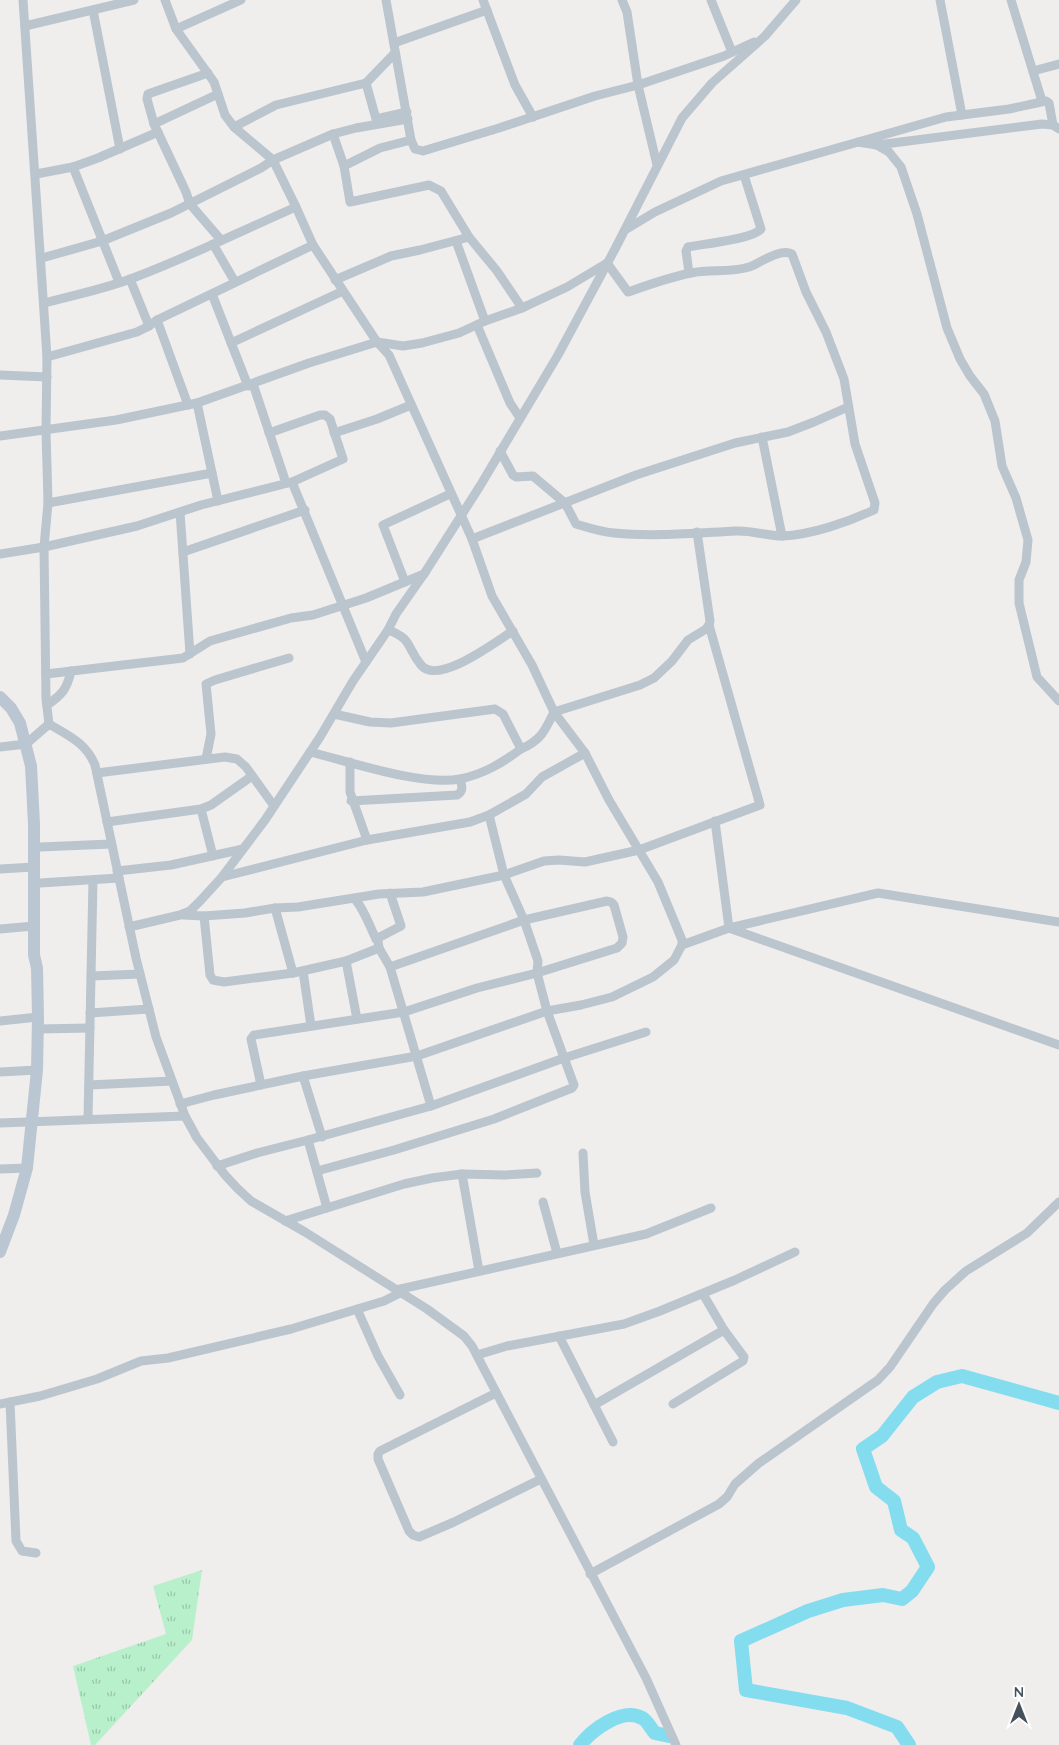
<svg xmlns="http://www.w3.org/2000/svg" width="1059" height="1745" viewBox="0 0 1059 1745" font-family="Quicksand,sans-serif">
  <defs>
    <pattern id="grass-tufts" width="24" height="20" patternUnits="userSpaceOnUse" patternTransform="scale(1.25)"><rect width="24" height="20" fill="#b9f0cc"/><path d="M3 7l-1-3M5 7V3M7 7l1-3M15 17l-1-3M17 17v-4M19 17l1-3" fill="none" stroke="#98c5a9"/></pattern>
  </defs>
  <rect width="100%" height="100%" fill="#f0eded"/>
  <polygon fill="url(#grass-tufts)" points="202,1570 192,1640 95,1745 91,1745 73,1666 166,1634 153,1586"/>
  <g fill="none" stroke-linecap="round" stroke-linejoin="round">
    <g stroke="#84ddef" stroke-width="14">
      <path d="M580 1745C592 1730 622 1707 642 1718 647 1720 651 1729 655 1733L669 1736"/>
      <polyline points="909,1745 897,1727 847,1708 746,1690 741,1641 808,1611 843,1600 883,1595 902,1599 912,1591 928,1567 913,1538 901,1530 894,1501 876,1487 863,1449 882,1436 913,1397 937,1382 962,1376 1059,1403"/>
    </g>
    <g stroke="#bbc5cd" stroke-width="9">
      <polyline points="23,0 47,357 46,430 48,503 44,547 46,699 49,724"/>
      <polyline points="165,0 176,29 214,82 225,115 234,127 273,160 296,207"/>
      <polyline points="386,0 411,140"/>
      <polyline points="483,0 515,85 533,117"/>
      <polyline points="622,0 627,12 638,85 657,165"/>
      <polyline points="711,0 732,52"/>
      <polyline points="940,0 962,115"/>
      <polyline points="1011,0 1042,101"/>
      <polyline points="93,10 120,149"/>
      <polyline points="25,26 134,0"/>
      <polyline points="176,29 241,0"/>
      <polyline points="394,43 487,10"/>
      <polyline points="1033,71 1059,64"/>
      <polyline points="208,73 148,94 147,99 154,124 186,192 190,204 221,240"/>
      <polyline points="366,83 376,119 407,112"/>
      <polyline points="154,124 218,94"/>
      <polyline points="234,127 276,105 366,83 395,53"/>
      <polyline points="333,134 344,166 350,202 429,185 441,191 469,237"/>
      <polyline points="858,142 877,145 1042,124 1053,125 1059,129"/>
      <polyline points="877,145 889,152 901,167 917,214 947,328 960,359 970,376 984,394 995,421 1002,466 1016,498 1028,540 1026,562 1019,580 1019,603 1037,677 1059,701"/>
      <polyline points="344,166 380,148 411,140 415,149 423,151 499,128 595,96 638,85 724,56 754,42"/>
      <polyline points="73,167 119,282"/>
      <polyline points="36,174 73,167 98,158 158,132"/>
      <polyline points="625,230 655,212 721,181 946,117 1009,109 1046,101 1049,103 1053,125"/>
      <polyline points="456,241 485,321"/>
      <polyline points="213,244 235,282"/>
      <polyline points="42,258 102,241 171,213 261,168 273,160 333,134 356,128 408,119"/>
      <path d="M689 273 686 251 688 247C703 244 753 239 761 229L744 175"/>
      <polyline points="130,279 149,326"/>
      <polyline points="335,280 391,256 420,250 469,237 497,271 522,308 526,306"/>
      <polyline points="212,294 248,386"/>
      <path d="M44 303C74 295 105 289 133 278 189 257 241 231 296 207L313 245"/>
      <polyline points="157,320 188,405"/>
      <polyline points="477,325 510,403 520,418"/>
      <polyline points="231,343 343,291"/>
      <polyline points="47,357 137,332 149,326 157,320 313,245 377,342 389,355 472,539 492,596 532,665 554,712 585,753 609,800 658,882 682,940 682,945 674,960 653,977 612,997 581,1005 547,1011 417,1056 303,1076 214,1095 180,1104"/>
      <polyline points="0,375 47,377"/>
      <polyline points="253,384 286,483"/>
      <polyline points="197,403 212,473"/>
      <polyline points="334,433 377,419 411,405"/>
      <polyline points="0,436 116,420 197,403 309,363 377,342 403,346 422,343 459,333 485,321 522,308 567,287 607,263"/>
      <polyline points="762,437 782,536"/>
      <path d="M500 451 513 475 516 477 533 476 565 503 576 524C589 528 601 532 614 533 654 537 696 533 736 531 751 530 767 536 782 536 811 535 848 522 874 510L875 503 855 444 844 379 826 332 806 292 792 254C780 248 760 263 749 267 730 273 710 269 691 273 670 277 648 285 628 292L607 263"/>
      <polyline points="292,482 366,662"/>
      <polyline points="48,503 212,473 218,501"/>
      <polyline points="180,512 190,654"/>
      <polyline points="472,539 636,475 735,443 788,432 814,422 848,407"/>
      <polyline points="183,552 305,510"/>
      <polyline points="0,554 44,547 137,526 201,505 292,482 343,459 330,419 325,415 320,415 269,433"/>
      <polyline points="405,582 383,525 450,494"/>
      <path d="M388 630C413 639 406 647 421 665 438 686 495 642 513 631"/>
      <polyline points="46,674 183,658 210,641 291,618 313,615 366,598 424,574"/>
      <path d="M47 705C62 695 67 689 71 671"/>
      <path d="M334 714 370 722 391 723 495 709 503 714 521 749C541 740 545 731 554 712L640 685 654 678 672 661 688 640 706 629 709 625"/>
      <path d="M0 747 26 744 49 724C69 736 86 743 95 765L136 958 156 1037 185 1116 197 1138 225 1175 237 1188 251 1201 305 1232 427 1309 453 1328 464 1336 472 1346 485 1371 646 1678 676 1745"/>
      <path d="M310 752C351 762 420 786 460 779 484 774 502 763 521 749"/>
      <polyline points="206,759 211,734 206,684 215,680 289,658"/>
      <polyline points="350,762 350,792 367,840"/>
      <polyline points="97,773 225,757 237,759 246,767 274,806"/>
      <path d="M351 801 457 795C464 791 462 786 460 779"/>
      <polyline points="201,809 213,856"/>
      <polyline points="715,821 729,928 1059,1045"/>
      <polyline points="107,822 201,809 211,805 252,776"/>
      <polyline points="40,847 111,844"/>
      <polyline points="0,869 34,867"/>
      <polyline points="117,871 171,865 243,849"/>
      <polyline points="222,877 367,840 470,822 489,815 526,794 542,777 585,753"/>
      <polyline points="40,883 119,878"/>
      <polyline points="390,893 401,926 376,939 378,941 379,948 390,967 431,1106"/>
      <path d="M355 899C365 911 369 925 376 939"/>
      <polyline points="275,908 293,973 346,961 379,948"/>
      <polyline points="183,915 204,916 245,913 275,908 298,907 379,894 423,892 504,875 544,861 559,860 585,862 639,850 760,805 709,625 710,621 697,532"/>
      <polyline points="204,916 210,975 213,980 224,982 293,973"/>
      <polyline points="129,927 180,915 190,911 201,900 222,877 265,820 320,737 353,681 388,630 396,614 424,574 480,486 558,355 615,249 682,118 712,83 765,36 796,0"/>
      <polyline points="0,929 34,926"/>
      <polyline points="682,945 729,928 878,893 1059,922"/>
      <polyline points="346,961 357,1019"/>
      <polyline points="303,971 311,1026"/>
      <polyline points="91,976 140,974"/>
      <polyline points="90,1013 149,1009"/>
      <polyline points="0,1021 38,1017"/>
      <polyline points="38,1029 90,1028"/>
      <polyline points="0,1072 37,1070"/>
      <polyline points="303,1076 322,1137"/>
      <polyline points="89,1085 172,1081"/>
      <polyline points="261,1085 251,1039 254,1035 404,1012 477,988 537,973 617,948 622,943 623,937 614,905 611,902 607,901 524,920 390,967"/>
      <polyline points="88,1119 93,880"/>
      <polyline points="0,1123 185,1116"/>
      <polyline points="308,1140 327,1208"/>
      <polyline points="583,1153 585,1192 594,1245"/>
      <polyline points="217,1166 257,1153 308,1140 431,1106 564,1058 646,1032"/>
      <polyline points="0,1169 27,1168"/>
      <polyline points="317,1171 394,1150 494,1119 567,1090 572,1088 574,1085 547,1011 537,973 538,961 524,920 504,875 489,815"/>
      <polyline points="462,1174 479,1271"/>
      <polyline points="543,1202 557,1253"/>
      <polyline points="285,1221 404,1184 432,1178 462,1174 505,1175 537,1173"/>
      <polyline points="396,1290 646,1234 711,1208"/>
      <polyline points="357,1309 378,1356 400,1395"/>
      <polyline points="559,1336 613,1442"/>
      <polyline points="477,1355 507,1346 624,1324 660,1311 735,1280 795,1252"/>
      <polyline points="496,1393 380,1451 378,1454 378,1459 409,1531 413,1535 419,1537 454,1522 541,1479"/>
      <polyline points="10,1402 16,1541 22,1551 36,1553"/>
      <polyline points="0,1404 40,1396 97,1379 141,1361 168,1358 291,1329 384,1301 400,1293"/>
      <polyline points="673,1404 743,1361 744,1357 724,1330"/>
      <polyline points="594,1405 724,1330 703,1294"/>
      <polyline points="590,1574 719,1504 727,1497 735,1484 759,1463 878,1380 890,1367 933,1304 945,1290 966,1271 1027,1233 1059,1202"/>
    </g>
    <polyline stroke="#bac7d2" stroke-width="12" points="0,697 11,708 20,723 31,766 34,824 34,955 37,968 38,1017 37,1070 27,1168 14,1215 0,1252"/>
  </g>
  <g transform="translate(1019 1705)" stroke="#ffffff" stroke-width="4" paint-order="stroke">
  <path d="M0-4L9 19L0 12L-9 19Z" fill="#45525b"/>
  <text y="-8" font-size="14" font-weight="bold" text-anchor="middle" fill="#45525b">N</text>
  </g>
</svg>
